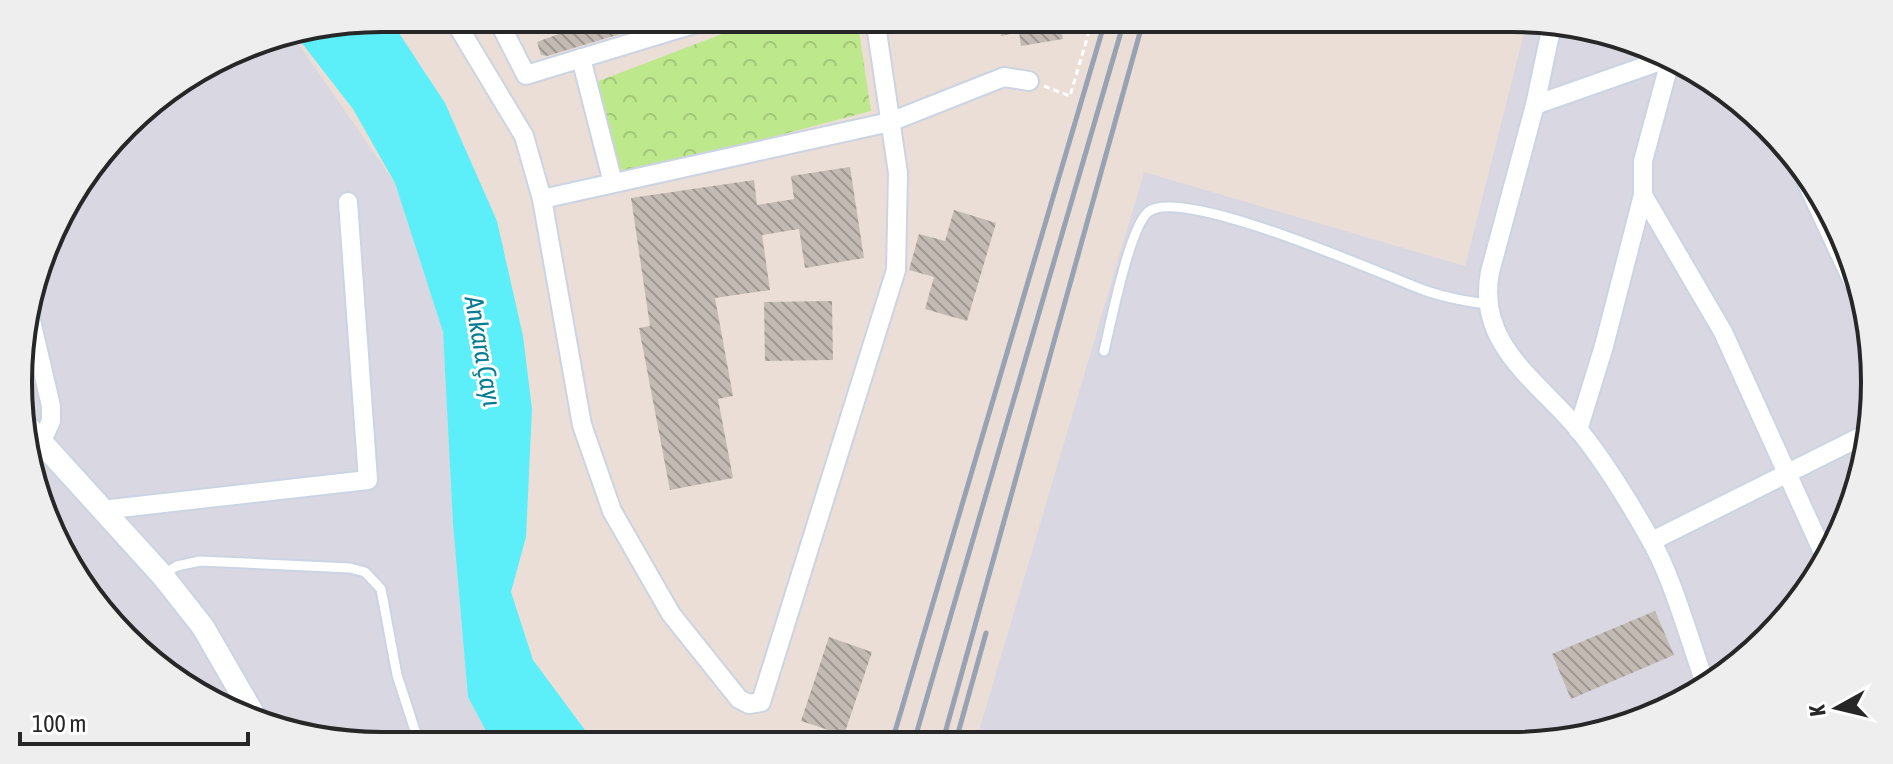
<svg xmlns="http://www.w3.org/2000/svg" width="1893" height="764" viewBox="0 0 1893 764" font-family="'Asap Condensed',sans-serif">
  <defs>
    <pattern id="park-crowns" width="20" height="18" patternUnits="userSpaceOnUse" patternTransform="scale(2)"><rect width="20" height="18" fill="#bee88c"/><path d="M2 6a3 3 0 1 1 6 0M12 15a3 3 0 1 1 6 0" fill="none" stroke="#a3c779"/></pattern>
    <pattern id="building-back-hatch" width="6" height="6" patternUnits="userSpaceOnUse" patternTransform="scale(2)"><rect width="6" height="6" fill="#c2bab3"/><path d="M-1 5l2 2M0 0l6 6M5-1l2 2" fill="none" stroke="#9e9792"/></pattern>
  </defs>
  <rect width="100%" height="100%" fill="#ebded6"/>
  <g fill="#d9d8e2">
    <polygon points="1527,21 1628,37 1751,108 1837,221 1874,358 1856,499 1813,585 1751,656 1672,709 1559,743 975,744 1144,172 1465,266"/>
    <polygon points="291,33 395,183 443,332 453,524 468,697 491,740 475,746 382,746 265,727 160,670 67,564 25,453 21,334 67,200 142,108 265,37"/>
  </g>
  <polygon fill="url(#park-crowns)" points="764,18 857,18 871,111 624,176 619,173 596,82"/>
  <polygon fill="#5deff9" points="389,18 445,103 497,221 523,336 532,409 526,537 511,592 533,660 596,745 494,746 468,697 453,524 443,332 395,183 353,109 294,33"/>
  <g fill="url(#building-back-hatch)">
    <polygon points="585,18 622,18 627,32 547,56 541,55 537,42 588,23"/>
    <polygon points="998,18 1059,18 1063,39 1021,46 1019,32 1001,36"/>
    <polygon points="850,167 864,258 805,268 799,229 762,235 770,290 715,298 733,396 718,399 733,478 670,490 639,328 650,326 631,198 754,180 757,205 794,199 791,176"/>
    <polygon points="954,210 996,223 967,321 925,309 934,277 909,270 919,234 945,241"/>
    <polygon points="832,301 833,360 765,361 764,302"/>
    <polygon points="1655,611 1674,655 1571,699 1552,654"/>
    <polygon points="829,637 872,652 844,735 801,721"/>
  </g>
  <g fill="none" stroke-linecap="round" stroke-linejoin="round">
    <g stroke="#cbd4e2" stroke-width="13">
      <g id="service">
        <path d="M1104 351C1111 322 1129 229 1148 212 1181 185 1379 273 1421 289 1442 297 1464 301 1486 304"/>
        <polyline points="162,575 177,566 200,561 350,568 365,572 381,589 397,675 420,746"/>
      </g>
    </g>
    <g stroke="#cbd4e2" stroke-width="22">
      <g id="minor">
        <polyline points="453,18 524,136 542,199 582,425 612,511 671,614 739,699 749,704 761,702 896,270 898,173 875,18"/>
        <polyline points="497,18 526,75 714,18"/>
        <path d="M1552 25 1535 105 1490 272C1476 344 1537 380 1578 429 1605 462 1628 500 1649 537 1672 575 1690 642 1706 686"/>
        <polyline points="581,58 613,183"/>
        <polyline points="1535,105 1666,59"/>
        <polyline points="1804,177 1854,284"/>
        <polyline points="1643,195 1723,332 1826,559"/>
        <polyline points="542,199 890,122 1004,77 1029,81"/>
        <polyline points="29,312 51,406 51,421 41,443"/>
        <polyline points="1578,430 1604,346 1643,195 1643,161 1670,61"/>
        <polyline points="102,510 368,480 348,202"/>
        <polyline points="1652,541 1864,435"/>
      </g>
    </g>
    <g stroke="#cbd4e2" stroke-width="26">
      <polyline id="tertiary" points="24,423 162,575 203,627 259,724"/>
    </g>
    <polyline stroke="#fff" stroke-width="3" stroke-dasharray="6 4" stroke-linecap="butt" points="1044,86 1070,96 1093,18"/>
    <use href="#service" stroke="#fff" stroke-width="9"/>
    <use href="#minor" stroke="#fff" stroke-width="18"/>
    <use href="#tertiary" stroke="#fff" stroke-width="22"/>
    <g stroke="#99a2b3" stroke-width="5">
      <polyline points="942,744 1144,18"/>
      <polyline points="955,744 986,633"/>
      <polyline points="891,745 1106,18"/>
      <polyline points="913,745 1125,18"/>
    </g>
  </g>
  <g text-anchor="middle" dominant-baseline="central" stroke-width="6" stroke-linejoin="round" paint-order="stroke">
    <g font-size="26" font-style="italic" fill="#037d92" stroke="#fff">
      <text transform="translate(483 351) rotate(80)">Ankara Çayı</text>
    </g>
  </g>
  <path d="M0 0H1893V764H0ZM382 32H1511A350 350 0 0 1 1861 382V382A350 350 0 0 1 1511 732H382A350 350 0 0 1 32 382V382A350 350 0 0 1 382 32Z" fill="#eee" fill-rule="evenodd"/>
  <path fill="none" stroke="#272727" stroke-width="4" d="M382 32H1511A350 350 0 0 1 1861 382V382A350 350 0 0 1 1511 732H382A350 350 0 0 1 32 382V382A350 350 0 0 1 382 32Z"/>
  <g transform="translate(1837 708) rotate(262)" stroke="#ffffff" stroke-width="6" paint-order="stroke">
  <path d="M0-6L14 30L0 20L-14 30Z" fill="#272727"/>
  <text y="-12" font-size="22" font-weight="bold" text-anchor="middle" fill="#272727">K</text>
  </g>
  <path d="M20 732v12h228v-12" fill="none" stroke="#272727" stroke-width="4"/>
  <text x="32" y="732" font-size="24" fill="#272727" stroke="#ffffff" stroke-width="6" paint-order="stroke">100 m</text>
</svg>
